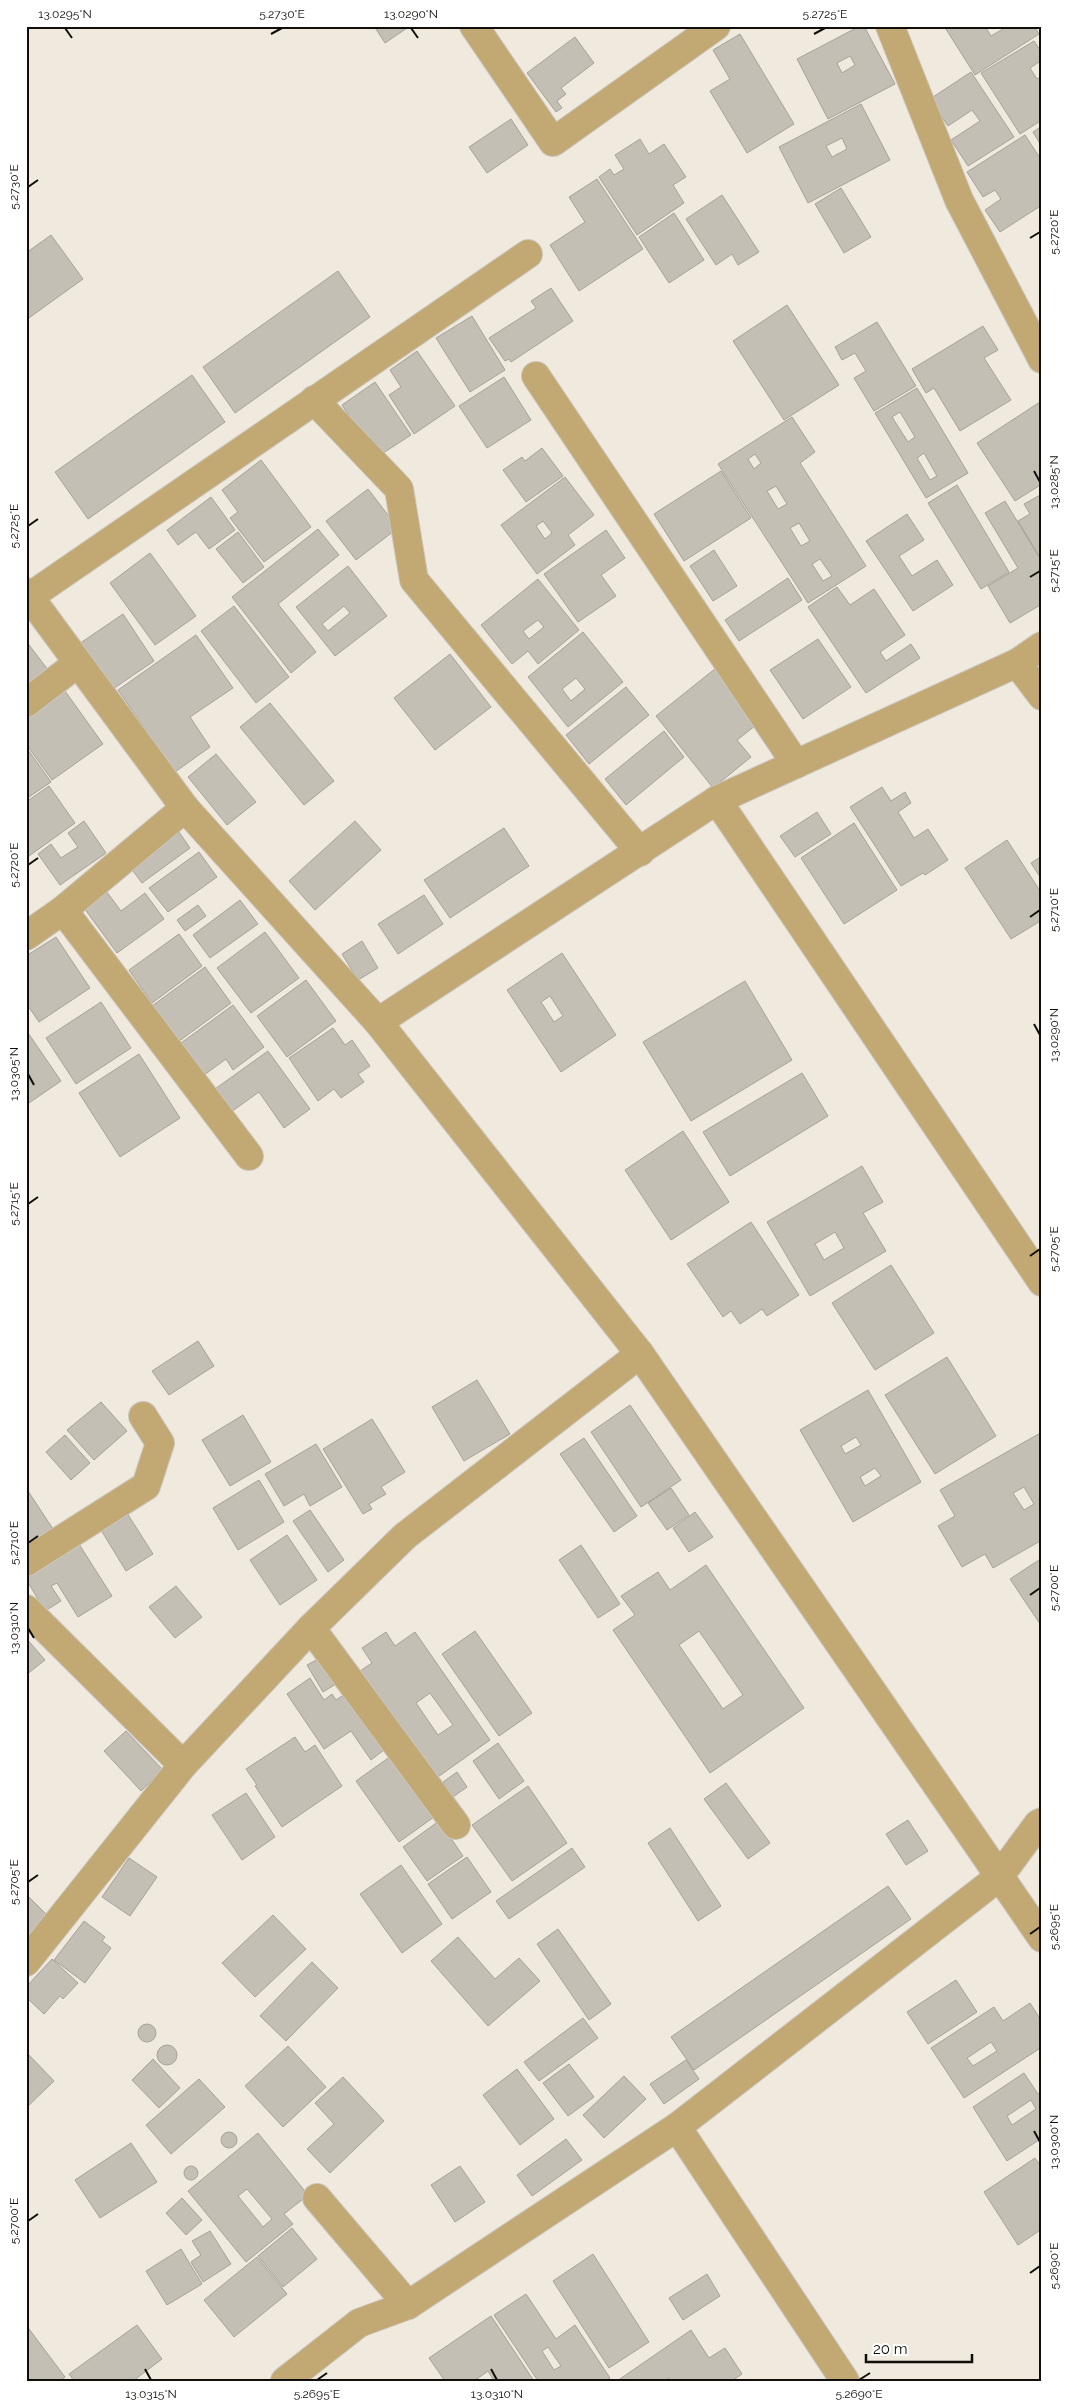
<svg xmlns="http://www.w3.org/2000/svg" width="1068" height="2407" viewBox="0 0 1068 2407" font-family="Raleway,sans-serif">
  <rect width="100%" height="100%" fill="#efe9de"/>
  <g fill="#c4bfb5" stroke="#a7a298" fill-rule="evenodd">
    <polygon points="374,26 410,26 385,43"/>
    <path d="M860 26H864L895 84 828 119 797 59ZM850 56 855 65 842 73 837 63Z"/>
    <polygon points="944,26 985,26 991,36 1003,29 1001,26 1034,26 1039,34 975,75"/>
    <polygon points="740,34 794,124 747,153 710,91 730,79 713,50"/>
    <polygon points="575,37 594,63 561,88 566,94 557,101 562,108 556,112 527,73"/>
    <polygon points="1034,41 1042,53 1042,60 1030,68 1037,79 1042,76 1042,120 1020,134 981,73"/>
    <polygon points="971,72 1014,137 968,166 951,140 980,121 972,110 948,126 930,99"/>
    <path d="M861 104 890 160 808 203 779 147ZM842 138 847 149 832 157 826 146Z"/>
    <polygon points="511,119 528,145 487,173 469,147"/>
    <polygon points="1042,126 1042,147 1033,132"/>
    <polygon points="1025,135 1042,161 1042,205 1000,232 985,210 1001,199 995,190 983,197 967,172"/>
    <polygon points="640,139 649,154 664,144 686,177 673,185 684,203 637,235 599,177 610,169 614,175 624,169 615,155"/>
    <polygon points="597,179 643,249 579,291 550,245 585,222 569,197"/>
    <polygon points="841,188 871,237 844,253 815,204"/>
    <polygon points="722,195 759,252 738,265 732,254 716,265 686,219"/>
    <polygon points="674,213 704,260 669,283 639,237"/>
    <polygon points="51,235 83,279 26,320 26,253"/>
    <polygon points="338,271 370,317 235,413 203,367"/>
    <polygon points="551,288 573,321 511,362 509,359 505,361 489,338 536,308 531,301"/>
    <polygon points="787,305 839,385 784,420 733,341"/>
    <polygon points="472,316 505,370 470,392 436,338"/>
    <polygon points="877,322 916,386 874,411 854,378 866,371 855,353 842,360 835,347"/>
    <polygon points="983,326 998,350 984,358 1011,400 960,431 934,388 926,393 912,369"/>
    <polygon points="417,351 455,406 414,434 389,395 401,387 390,370"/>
    <polygon points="192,375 225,422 88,519 55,472"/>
    <polygon points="504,377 531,420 487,448 459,406"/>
    <polygon points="375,382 411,435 377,457 342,405"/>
    <path d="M917 388 968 473 926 498 875 413ZM900 412 915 437 908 442 892 417ZM924 453 937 476 930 480 917 458Z"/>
    <polygon points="1040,402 1042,484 1015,501 977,443"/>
    <path d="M792 417 815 452 800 463 866 566 808 603 718 464ZM755 454 761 463 754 469 748 459ZM776 486 787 504 778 509 767 491ZM799 523 810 541 801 546 790 528ZM820 559 832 576 823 581 812 564Z"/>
    <polygon points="542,448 563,476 526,502 503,470 522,457 525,461"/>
    <polygon points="261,460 311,527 264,562 230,518 238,512 222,490"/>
    <polygon points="721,471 751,518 684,561 654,514"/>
    <path d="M565 477 594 515 568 535 575 545 537 574 501 525ZM543 521 552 533 545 539 536 526Z"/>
    <polygon points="957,485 1009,572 981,589 928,503"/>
    <polygon points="368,489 398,528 356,560 326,521"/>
    <polygon points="1042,494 1042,561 1018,521 1030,514 1024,504"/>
    <polygon points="211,497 235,530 209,549 196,532 178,545 167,530"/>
    <polygon points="1005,501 1042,562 1042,604 1010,623 988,586 1018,568 985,513"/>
    <polygon points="907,514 924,540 899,556 912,576 937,560 953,585 913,611 866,541"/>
    <polygon points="318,529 339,555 278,604 316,652 291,673 232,597"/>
    <polygon points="606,530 625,558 601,575 616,596 578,622 544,574"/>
    <polygon points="238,532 264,567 243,583 216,549"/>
    <polygon points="714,550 737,586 713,601 690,566"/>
    <polygon points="150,553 196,616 155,645 110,583"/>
    <path d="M348 566 387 616 335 656 296 607ZM344 606 350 613 328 631 322 624Z"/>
    <polygon points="788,578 802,600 739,641 725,620"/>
    <path d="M538 579 579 630 538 664 528 651 512 664 481 625ZM538 620 544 627 529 639 523 631Z"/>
    <polygon points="837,587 850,605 874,589 905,635 880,652 886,661 911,644 920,658 866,693 808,607"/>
    <polygon points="234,606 289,677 256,703 201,631"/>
    <polygon points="123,614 154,661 107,693 76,646"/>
    <path d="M583 632 623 682 568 727 528 677ZM576 678 585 689 571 701 562 689Z"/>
    <polygon points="196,635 233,688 190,717 210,747 175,772 118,690"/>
    <polygon points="818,639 851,687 803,719 770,670"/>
    <polygon points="26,641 52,675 26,694"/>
    <polygon points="450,654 491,707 435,750 394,698"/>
    <polygon points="716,668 760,722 737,740 751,757 713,788 656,716"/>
    <polygon points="626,687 649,715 589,764 566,735"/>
    <polygon points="65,691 103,744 52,780 26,744 26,718"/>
    <polygon points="270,703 334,781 304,805 240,727"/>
    <polygon points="664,731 684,757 626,805 605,779"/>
    <polygon points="26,747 51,782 26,799"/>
    <polygon points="216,754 256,802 227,825 188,777"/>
    <polygon points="49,786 75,823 29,856 26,851 26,802"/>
    <polygon points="882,787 891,801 905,792 911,803 898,812 914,838 928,829 948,860 925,875 923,873 901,886 850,807"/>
    <polygon points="817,812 831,834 795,857 780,836"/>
    <polygon points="84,821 106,853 60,885 38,854 51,844 61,858 78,847 68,833"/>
    <polygon points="355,821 381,850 315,910 289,881"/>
    <polygon points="854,823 897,890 844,924 801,858"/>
    <polygon points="504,828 529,866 450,918 424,880"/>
    <polygon points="179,832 190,848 142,883 130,867"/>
    <polygon points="1007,840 1042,894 1042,920 1011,939 965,868"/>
    <polygon points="199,852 217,877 168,912 149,888"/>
    <polygon points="1042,856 1042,880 1031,863"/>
    <polygon points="106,891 121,911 145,893 164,919 117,953 84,908"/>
    <polygon points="424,895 443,924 398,954 378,924"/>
    <polygon points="240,900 258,924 210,958 193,935"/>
    <polygon points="198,905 206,916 185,931 177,920"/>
    <polygon points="265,932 299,978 251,1013 217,968"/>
    <polygon points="179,934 202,966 152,1003 129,970"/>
    <polygon points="56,937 90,988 39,1022 26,1003 26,956"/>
    <polygon points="362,941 378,968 358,980 342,954"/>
    <path d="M562 953 616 1035 561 1072 507 990ZM550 996 563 1016 554 1022 541 1002Z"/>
    <polygon points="205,967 231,1003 178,1042 152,1006"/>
    <polygon points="306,980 336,1021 287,1057 257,1016"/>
    <polygon points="745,981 792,1060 691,1121 643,1042"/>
    <polygon points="101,1002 131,1048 76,1084 46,1038"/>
    <polygon points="233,1005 264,1047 233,1070 226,1059 204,1075 181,1043"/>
    <polygon points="333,1028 345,1045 352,1040 370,1066 358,1074 364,1082 341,1098 334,1089 318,1101 289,1058"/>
    <polygon points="26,1030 61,1081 26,1105"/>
    <polygon points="268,1051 310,1109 284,1128 259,1092 231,1112 215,1089"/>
    <polygon points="139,1054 180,1118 120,1157 79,1093"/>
    <polygon points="802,1073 828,1116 730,1176 703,1132"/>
    <polygon points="683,1131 729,1202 671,1240 625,1170"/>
    <path d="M862 1166 883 1202 863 1213 886 1251 810 1296 767 1222ZM835 1232 844 1248 824 1260 815 1244Z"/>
    <polygon points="751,1222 799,1295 767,1316 762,1309 740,1324 731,1311 723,1317 687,1264"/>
    <polygon points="891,1265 934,1333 875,1370 832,1303"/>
    <polygon points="198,1341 214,1366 169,1395 152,1371"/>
    <polygon points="947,1357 996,1436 935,1474 885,1395"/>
    <polygon points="477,1380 510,1434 464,1461 432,1407"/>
    <path d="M868 1390 921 1482 853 1522 800 1430ZM856 1437 861 1445 845 1454 841 1446ZM875 1468 881 1476 865 1486 860 1477Z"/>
    <polygon points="101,1402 127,1431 94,1460 67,1430"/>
    <polygon points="630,1405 681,1480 641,1507 591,1432"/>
    <polygon points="243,1415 271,1462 230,1486 202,1440"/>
    <polygon points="372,1419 405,1472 381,1487 386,1494 369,1504 372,1509 363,1514 323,1449"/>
    <path d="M1042 1432V1540L993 1568 985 1554 962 1567 938 1526 955 1516 940 1490ZM1024 1487 1034 1504 1024 1510 1013 1493Z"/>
    <polygon points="65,1435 90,1463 71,1480 46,1452"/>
    <polygon points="584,1438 637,1516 614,1532 560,1454"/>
    <polygon points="316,1444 342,1487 310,1506 304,1494 284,1506 265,1474"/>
    <polygon points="259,1480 284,1522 238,1550 213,1508"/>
    <polygon points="26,1488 57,1535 26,1555"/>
    <polygon points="671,1488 689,1515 667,1530 648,1503"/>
    <polygon points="310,1510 344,1560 328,1572 293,1521"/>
    <polygon points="695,1512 713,1537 689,1552 673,1528"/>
    <polygon points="127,1513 153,1554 126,1571 101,1530"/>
    <polygon points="287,1535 317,1580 280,1605 250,1560"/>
    <polygon points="77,1541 112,1596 78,1617 57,1583 51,1586 61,1601 45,1611 26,1579 26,1572"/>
    <polygon points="581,1545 620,1604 598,1618 559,1560"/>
    <polygon points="1042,1558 1042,1627 1010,1579"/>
    <path d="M706 1565 804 1708 710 1773 613 1630 635 1615 621 1596 658 1572 670 1590ZM699 1631 743 1695 723 1709 679 1645Z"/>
    <polygon points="176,1586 202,1617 175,1638 149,1607"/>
    <polygon points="475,1631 532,1713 499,1736 442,1654"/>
    <path d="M386 1632 395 1646 415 1632 490 1740 435 1779 360 1671 372 1663 362 1648ZM430 1693 453 1725 438 1735 416 1703Z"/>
    <polygon points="26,1638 45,1660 26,1675"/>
    <polygon points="320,1658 336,1684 323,1692 307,1665"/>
    <polygon points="310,1678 324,1700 332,1694 336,1700 345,1694 384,1750 371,1760 351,1731 324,1749 287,1694"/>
    <polygon points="126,1731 163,1770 141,1791 104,1751"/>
    <polygon points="295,1737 305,1752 315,1745 342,1786 282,1827 255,1786 257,1785 246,1769"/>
    <polygon points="498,1743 524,1781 499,1799 473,1761"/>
    <polygon points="391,1756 434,1817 399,1842 356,1781"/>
    <polygon points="457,1772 467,1787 453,1797 443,1782"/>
    <polygon points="726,1783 770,1843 748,1859 704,1799"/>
    <polygon points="528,1786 567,1843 512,1881 472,1825"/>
    <polygon points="246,1793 275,1837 242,1860 212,1815"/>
    <polygon points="908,1820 928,1851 906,1865 886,1834"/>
    <polygon points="439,1821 463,1856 427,1881 403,1847"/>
    <polygon points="670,1828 721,1906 698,1921 648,1843"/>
    <polygon points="572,1848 585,1867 509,1919 496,1901"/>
    <polygon points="467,1857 491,1892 452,1919 428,1884"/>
    <polygon points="129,1858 157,1877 130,1916 102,1897"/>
    <polygon points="401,1865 442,1924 402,1953 360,1894"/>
    <polygon points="888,1886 911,1919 694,2070 671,2037"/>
    <polygon points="26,1894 55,1923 26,1950"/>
    <polygon points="273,1915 306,1949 255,1997 222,1963"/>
    <polygon points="84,1921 105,1937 102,1941 111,1948 85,1983 54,1960"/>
    <polygon points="558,1929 611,2004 589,2020 537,1944"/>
    <polygon points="458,1937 495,1979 519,1958 540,1981 488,2026 431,1961"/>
    <polygon points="52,1959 78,1983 63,1999 60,1996 44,2014 26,1997 26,1987"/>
    <polygon points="312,1962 338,1988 286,2041 260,2016"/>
    <polygon points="956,1980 977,2012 928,2044 907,2012"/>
    <path d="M1030 2003 1042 2022V2047L964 2098 931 2048 994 2007 1003 2021ZM991 2042 997 2051 973 2066 967 2058Z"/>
    <polygon points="583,2018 598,2038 539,2081 524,2062"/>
    <circle cx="147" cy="2033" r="9"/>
    <circle cx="167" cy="2055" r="10"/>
    <polygon points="288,2046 326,2087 283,2127 245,2086"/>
    <polygon points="28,2054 54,2081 26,2108 26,2056"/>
    <polygon points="153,2059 180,2088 159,2108 132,2080"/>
    <polygon points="686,2060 699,2079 664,2104 650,2084"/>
    <polygon points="569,2064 594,2097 568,2116 543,2083"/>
    <polygon points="517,2069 554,2119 520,2145 483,2095"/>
    <path d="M1024 2073 1038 2094 1042 2091V2138L1007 2161 973 2107ZM1031 2100 1036 2109 1012 2125 1007 2116Z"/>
    <polygon points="624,2076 646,2099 604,2138 583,2115"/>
    <polygon points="343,2077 384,2121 330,2173 307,2149 334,2124 315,2103"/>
    <polygon points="199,2079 225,2107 171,2154 146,2125"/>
    <circle cx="229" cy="2140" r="8"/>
    <path d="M258 2133 308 2195 284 2214 293 2224 246 2262 188 2191ZM247 2189 272 2219 263 2227 238 2196Z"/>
    <polygon points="566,2139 582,2160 532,2196 517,2175"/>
    <polygon points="131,2143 157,2182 100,2218 75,2180"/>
    <polygon points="1035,2158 1042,2168 1042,2229 1018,2245 984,2192"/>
    <polygon points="460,2166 485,2202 455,2222 431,2185"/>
    <circle cx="191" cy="2173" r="7"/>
    <polygon points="182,2198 202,2220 186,2235 166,2213"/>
    <polygon points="292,2228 317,2259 283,2287 258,2256"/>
    <polygon points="210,2231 231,2264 203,2282 191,2262 201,2255 192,2241"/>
    <polygon points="181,2249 202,2284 167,2305 146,2271"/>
    <polygon points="593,2254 649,2342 609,2368 553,2281"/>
    <polygon points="257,2257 287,2294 234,2337 204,2300"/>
    <polygon points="707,2274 720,2296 683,2320 669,2298"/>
    <path d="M526 2294 556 2339 575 2325 610 2378 606 2381H538L494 2315ZM548 2347 561 2366 554 2370 542 2351Z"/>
    <polygon points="491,2316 534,2381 494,2381 488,2371 474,2381 445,2381 429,2358"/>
    <polygon points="26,2325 65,2377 61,2381 26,2381"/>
    <polygon points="137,2325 162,2359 133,2381 74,2381 69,2374"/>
    <polygon points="691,2330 709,2358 725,2348 742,2374 732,2381 670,2381 669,2378 664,2381 617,2381"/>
  </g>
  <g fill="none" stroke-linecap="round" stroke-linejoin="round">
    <g stroke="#cbc6bc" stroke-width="30">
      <g id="street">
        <polyline points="474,26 553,142 716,26"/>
        <polyline points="890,26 959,200 1042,359"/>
        <polyline points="536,376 796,764"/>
        <polyline points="314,400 399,489 414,580 640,852"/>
        <polyline points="26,592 185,808 378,1022 640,1354 1042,1938"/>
        <polyline points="29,597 528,254"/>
        <polyline points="1017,663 1042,696"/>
        <polyline points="26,703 78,663"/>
        <polyline points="717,800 1042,1282"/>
        <polyline points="63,910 249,1156"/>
        <polyline points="26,936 63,910 185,808"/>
        <polyline points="378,1022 717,800 1017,663 1042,646"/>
        <polyline points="26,1562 146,1486 160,1443 143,1416"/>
        <polyline points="26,1609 183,1765"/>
        <polyline points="311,1628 456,1825"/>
        <polyline points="26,1962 183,1765 311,1628 405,1536 640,1354"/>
        <polyline points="677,2127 845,2381"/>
        <polyline points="317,2198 408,2305"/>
        <polyline points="285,2381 359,2323 408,2305 677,2127 999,1877 1038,1824 1042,1822"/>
      </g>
    </g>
    <use href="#street" stroke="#c2a873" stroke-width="28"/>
  </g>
  <path fill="none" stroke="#100e0a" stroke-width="2" d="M65 28 72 38M411 28 418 38M271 34 282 28M814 34 825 28M28 187 38 180M1030 238 1040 232M1034 471 1040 482M28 526 38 519M1030 577 1040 571M28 865 38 858M1030 917 1040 910M1034 1024 1040 1035M28 1074 34 1085M28 1204 38 1197M1030 1256 1040 1249M28 1543 38 1536M1030 1595 1040 1588M28 1628 34 1638M28 1882 38 1875M1030 1934 1040 1927M1034 2131 1040 2142M28 2221 38 2214M1030 2273 1040 2266M145 2369 151 2380M491 2369 497 2380M317 2380 327 2373M859 2380 870 2373"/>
  <rect width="1068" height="2407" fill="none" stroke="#ffffff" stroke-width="55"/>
  <path d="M866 2354v8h106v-8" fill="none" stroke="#100e0a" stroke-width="2.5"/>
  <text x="873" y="2354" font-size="15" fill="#100e0a" stroke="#ffffff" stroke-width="4" paint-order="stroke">20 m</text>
  <rect x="28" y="28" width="1012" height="2352" fill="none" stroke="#100e0a" stroke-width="2"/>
  <g font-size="12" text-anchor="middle" fill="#100e0a">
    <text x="65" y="18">13.0295°N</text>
    <text x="282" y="18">5.2730°E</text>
    <text x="411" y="18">13.0290°N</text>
    <text x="825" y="18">5.2725°E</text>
    <text transform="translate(14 187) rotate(-90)" y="4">5.2730°E</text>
    <text transform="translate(1054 232) rotate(-90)" y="4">5.2720°E</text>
    <text transform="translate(1054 482) rotate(-90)" y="4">13.0285°N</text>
    <text transform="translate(14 526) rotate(-90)" y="4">5.2725°E</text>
    <text transform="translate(1054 571) rotate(-90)" y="4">5.2715°E</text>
    <text transform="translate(14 865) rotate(-90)" y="4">5.2720°E</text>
    <text transform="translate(1054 910) rotate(-90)" y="4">5.2710°E</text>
    <text transform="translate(1054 1035) rotate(-90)" y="4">13.0290°N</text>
    <text transform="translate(14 1074) rotate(-90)" y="4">13.0305°N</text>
    <text transform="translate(14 1204) rotate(-90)" y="4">5.2715°E</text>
    <text transform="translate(1054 1249) rotate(-90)" y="4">5.2705°E</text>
    <text transform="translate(14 1543) rotate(-90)" y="4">5.2710°E</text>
    <text transform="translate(1054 1588) rotate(-90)" y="4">5.2700°E</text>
    <text transform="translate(14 1628) rotate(-90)" y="4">13.0310°N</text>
    <text transform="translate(14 1882) rotate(-90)" y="4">5.2705°E</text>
    <text transform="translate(1054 1927) rotate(-90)" y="4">5.2695°E</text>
    <text transform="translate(1054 2142) rotate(-90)" y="4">13.0300°N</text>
    <text transform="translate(14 2221) rotate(-90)" y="4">5.2700°E</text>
    <text transform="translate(1054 2266) rotate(-90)" y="4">5.2690°E</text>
    <text x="151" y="2398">13.0315°N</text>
    <text x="317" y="2398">5.2695°E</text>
    <text x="497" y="2398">13.0310°N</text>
    <text x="859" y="2398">5.2690°E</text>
  </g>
</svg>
